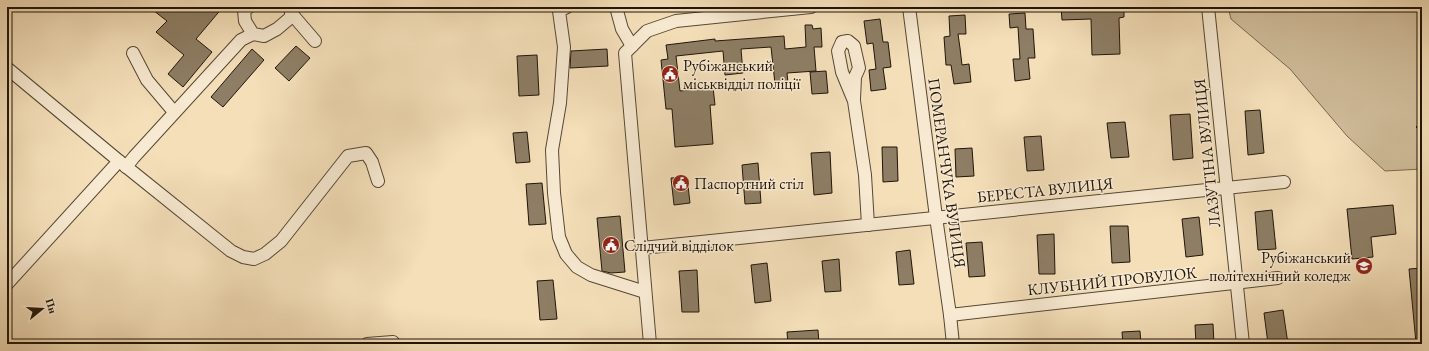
<svg xmlns="http://www.w3.org/2000/svg" width="1429" height="351" viewBox="0 0 1429 351" font-family="'EB Garamond',serif">
  <rect width="100%" height="100%" fill="#f4dfb9"/>
  <filter id="stains"><feTurbulence type="fractalNoise" baseFrequency=".005" numOctaves="4"/><feColorMatrix values="0 0 0 0 .2 0 0 0 0 .09 0 0 0 0 .02 0 0 0 .5 -.17"/></filter>
  <radialGradient id="worn" r=".72"><stop offset=".6" stop-color="#630" stop-opacity="0"/><stop offset="1" stop-color="#630" stop-opacity=".3"/></radialGradient>
  <polygon fill="#d0bd9b" stroke="#786952" points="1228,7 1422,7 1422,169 1385,171 1347,136 1290,69 1231,19"/>
  <g fill="#8e7e65" stroke="#201509">
    <polygon points="149,7 223,7 196,39 212,52 183,87 168,74 184,55 156,32 167,21"/>
    <polygon points="1061,7 1124,7 1124,17 1119,18 1120,54 1092,55 1091,19 1062,20"/>
    <polygon points="1025,13 1026,29 1033,29 1035,58 1028,58 1030,79 1015,81 1013,59 1020,59 1018,27 1010,28 1009,14"/>
    <polygon points="965,15 966,34 958,34 960,48 962,65 969,64 971,82 954,84 951,65 946,65 944,37 950,36 949,16"/>
    <polygon points="880,19 883,42 888,42 891,67 883,68 886,89 871,91 869,70 876,69 873,43 867,44 864,21"/>
    <polygon points="805,25 812,25 813,29 821,28 822,47 814,47 816,71 787,73 788,83 775,84 771,47 741,49 743,73 725,75 723,51 676,56 680,91 713,87 715,105 710,105 713,144 675,147 672,109 666,109 661,60 668,59 666,45 715,39 715,41 784,36 785,49 806,47"/>
    <polygon points="296,46 310,58 289,81 275,68"/>
    <polygon points="252,49 264,60 223,107 211,97"/>
    <polygon points="607,49 608,66 570,68 571,51"/>
    <polygon points="537,55 539,95 519,96 517,56"/>
    <polygon points="826,71 828,93 812,94 810,72"/>
    <polygon points="1260,110 1264,153 1248,155 1245,111"/>
    <polygon points="1190,114 1193,158 1173,160 1170,115"/>
    <polygon points="1125,122 1129,157 1111,158 1107,123"/>
    <polygon points="527,132 530,162 516,163 513,133"/>
    <polygon points="1041,136 1044,170 1027,171 1024,137"/>
    <polygon points="882,147 897,147 898,181 883,182"/>
    <polygon points="972,148 974,176 956,177 955,149"/>
    <polygon points="830,152 832,193 814,195 811,153"/>
    <polygon points="758,163 761,203 745,204 742,165"/>
    <polygon points="687,177 690,203 674,205 671,178"/>
    <polygon points="542,183 546,224 529,225 526,184"/>
    <polygon points="1393,205 1396,234 1371,237 1373,257 1352,259 1347,209"/>
    <polygon points="1272,210 1276,249 1258,250 1255,212"/>
    <polygon points="620,216 625,272 611,273 602,271 597,218"/>
    <polygon points="1199,217 1203,255 1186,257 1182,219"/>
    <polygon points="1110,226 1128,226 1130,262 1112,263"/>
    <polygon points="1054,234 1055,274 1039,274 1037,235"/>
    <polygon points="982,242 985,276 969,277 966,243"/>
    <polygon points="910,250 914,284 899,285 896,252"/>
    <polygon points="839,259 841,291 825,292 822,261"/>
    <polygon points="767,263 771,301 755,303 751,265"/>
    <polygon points="1422,268 1422,342 1416,343 1409,269"/>
    <polygon points="697,270 699,312 682,312 679,271"/>
    <polygon points="553,280 557,319 540,320 537,281"/>
    <polygon points="1283,310 1288,344 1268,344 1264,313"/>
    <polygon points="1213,324 1214,344 1196,344 1195,325"/>
    <polygon points="818,330 819,344 788,344 787,332"/>
    <polygon points="1140,331 1141,344 1123,344 1122,332"/>
  </g>
  <g fill="none" stroke-linecap="round" stroke-linejoin="round">
    <g stroke="#554835" stroke-width="14">
      <g id="minor">
        <polyline points="249,7 244,10 245,21 253,34 264,36 277,29 290,18 293,7"/>
        <polyline points="567,7 559,11 564,47 560,103 552,150 554,193 559,237 566,254 577,267 591,275 645,292"/>
        <polyline points="616,7 622,29 632,46"/>
        <polyline points="909,7 936,217 950,315 953,344"/>
        <polyline points="1208,7 1243,344"/>
        <polyline points="291,13 315,41"/>
        <polyline points="133,53 147,80 174,112"/>
        <polyline points="7,68 119,161 231,251 243,257 254,259 265,254 281,241 348,156 366,153 372,162 378,181"/>
        <polyline points="854,99 855,77 859,68 854,46 848,41 842,42 838,51 842,72 854,101 865,175 868,225"/>
        <polyline points="126,167 134,157 241,40 253,34"/>
        <polyline points="642,248 1284,182"/>
        <polyline points="7,284 119,161"/>
        <polyline points="950,315 1278,278"/>
        <polyline points="367,344 393,342"/>
        <polyline points="650,344 625,53 647,31 676,21 811,7"/>
      </g>
    </g>
    <polyline stroke="#201509" stroke-width="2" stroke-dasharray="3 2" stroke-linecap="butt" points="1416,127 1422,127"/>
    <use href="#minor" stroke="#f8ead2" stroke-width="12"/>
  </g>
  <defs>
    <g id="civic-disc" transform="scale(0.9)"><circle r="9.5" fill="#8f2418" stroke="#f8ead2"/><path d="M-.6-6.5H3V-4.5H.6V-3L4-1V1h2V6H-6V1h2V-1L-.6-3ZM-1.2 2.5V6h2.4V2.5Z" fill="#fff"/></g>
    <g id="university-disc" transform="scale(0.9)"><circle r="9.5" fill="#8f2418" stroke="#f8ead2"/><path d="M0-5L7-2L0 1L-7-2ZM-4 1L0 2.5L4 1V4Q0 6-4 4Z" fill="#fff"/></g>
  </defs>
  <g fill-rule="evenodd">
    <use href="#civic-disc" x="670" y="74"/>
    <use href="#civic-disc" x="681" y="183"/>
    <use href="#civic-disc" x="611" y="245"/>
    <use href="#university-disc" x="1364" y="266"/>
  </g>
  <g text-anchor="middle" dominant-baseline="central" stroke-width="3" stroke-linejoin="round" paint-order="stroke">
    <g font-size="16" fill="#201509" stroke="#f8ead2" text-anchor="start">
      <text x="683" y="65">Рубіжанський<tspan x="683" dy="18">міськвідділ поліції</tspan></text>
      <text x="694" y="183">Паспортний стіл</text>
      <text x="624" y="245">Слідчий відділок</text>
      <text x="1351" y="257" text-anchor="end">Рубіжанський<tspan x="1351" dy="18">політехнічний коледж</tspan></text>
    </g>
    <g font-size="16" fill="#201509" stroke="#f8ead2">
      <text transform="translate(1207 153) rotate(-96)">ЛАЗУТІНА ВУЛИЦЯ</text>
      <text transform="translate(947 173) rotate(82)">ПОМЕРАНЧУКА ВУЛИЦЯ</text>
      <text transform="translate(1045 190) rotate(-6)">БЕРЕСТА ВУЛИЦЯ</text>
      <text transform="translate(1112 281) rotate(-6)">КЛУБНИЙ ПРОВУЛОК</text>
    </g>
  </g>
  <rect width="1429" height="351" fill="none" stroke="#f4dfb9" stroke-width="24"/>
  <rect x="8" y="8" width="1413" height="335" fill="none" stroke="#201509" stroke-width="2"/>
  <rect x="12" y="12" width="1405" height="327" fill="none" stroke="#201509"/>
  <g transform="translate(42 309) rotate(72)" stroke="#f8ead2" stroke-width="3" paint-order="stroke">
  <path d="M0-3L7 15L0 10L-7 15Z" fill="#201509"/>
  <text y="-6" font-size="11" font-weight="bold" text-anchor="middle" fill="#201509">Пн</text>
  </g>
  <rect width="100%" height="100%" filter="url(#stains)"/>
  <rect width="100%" height="100%" fill="url(#worn)"/>
</svg>
